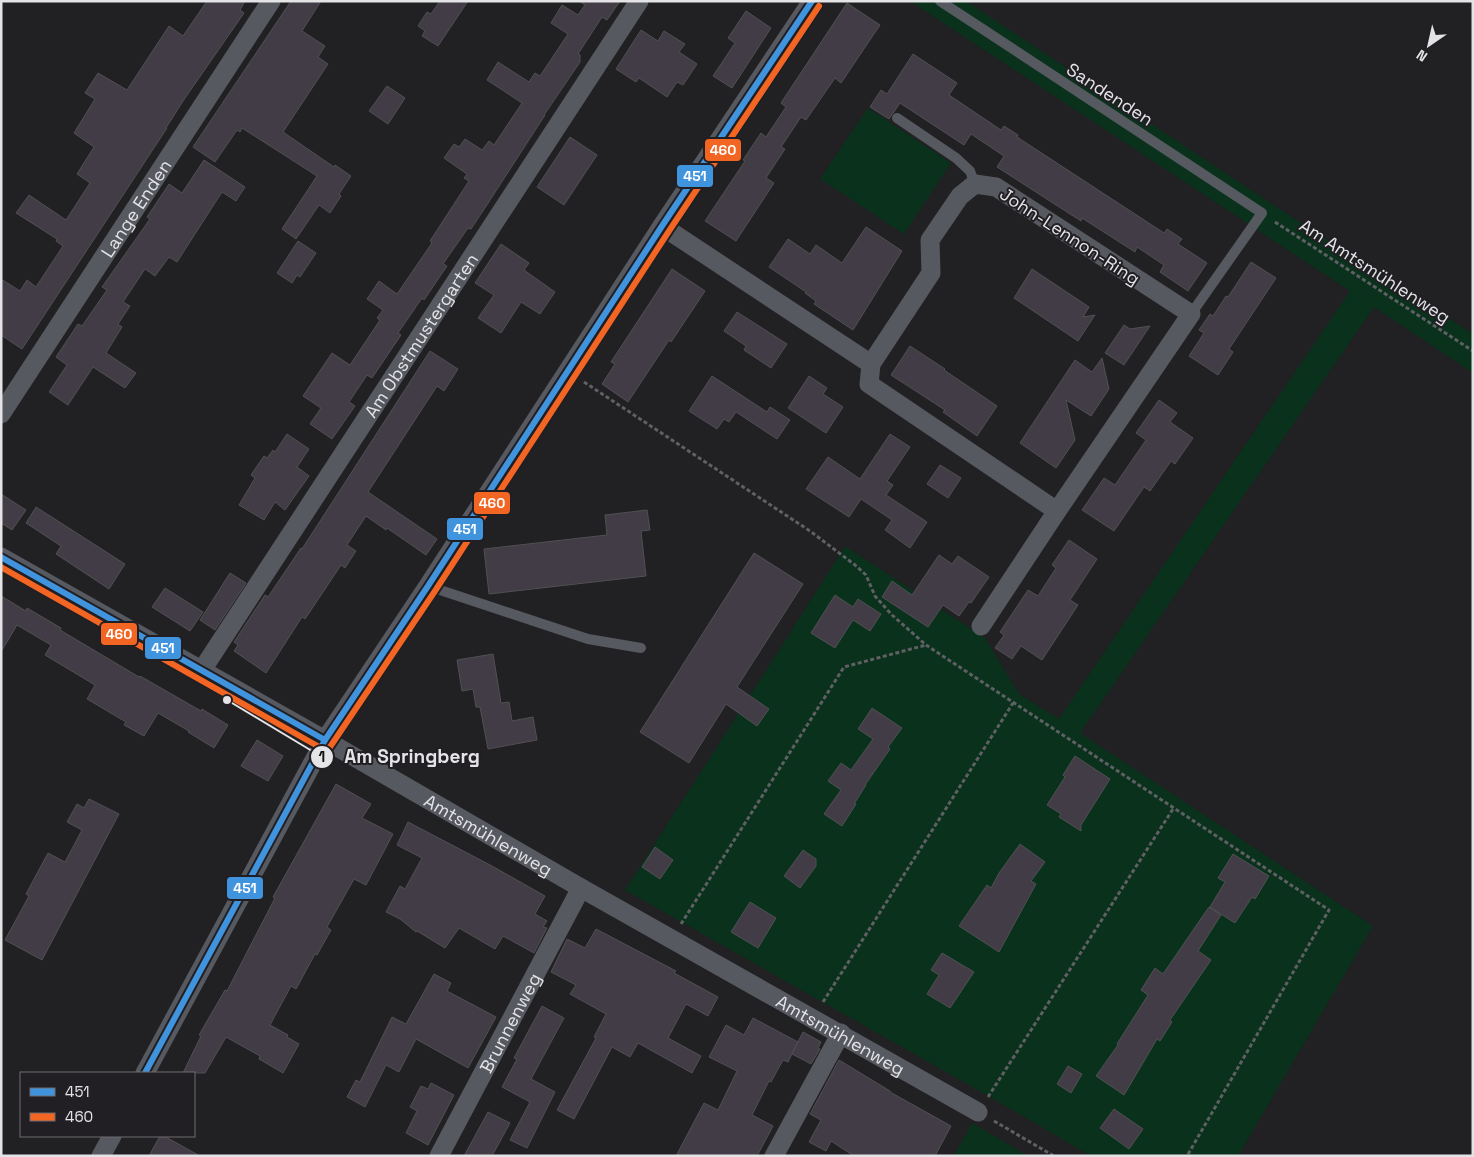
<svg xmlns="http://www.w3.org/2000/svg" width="1474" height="1157" viewBox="0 0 1474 1157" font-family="'Space Grotesk',sans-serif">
  <rect width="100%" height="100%" fill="#212022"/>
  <g fill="#0a311c">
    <polygon points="910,1 966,1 1269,202 1473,334 1473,373 1374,307 1080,733 1373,926 1238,1156 1091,1156 983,1093 625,890 790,633 845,546 985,638 1019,694 1059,719 1350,291"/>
    <polygon points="868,108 951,163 904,234 820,179"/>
    <polygon points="972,1123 1028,1156 954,1156"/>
  </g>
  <g fill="#413c46" stroke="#515052">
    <polygon points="207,1 245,1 240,10 244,13 183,101 166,128 167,128 22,349 1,335 1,279 20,291 27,280 36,287 63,246 56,241 57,239 16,213 29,195 66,220 90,183 77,174 94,147 74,133 95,99 85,93 98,73 127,90 169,26 183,36"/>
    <polygon points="291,1 321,1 302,31 325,46 318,57 328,64 283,132 334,167 335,165 351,176 339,194 341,196 330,213 319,205 296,239 282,229 317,176 242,128 240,132 237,130 215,162 193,147"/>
    <polygon points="440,1 468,1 438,46 422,36 425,31 418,26 427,12 431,14"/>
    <polygon points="579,1 620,1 607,20 602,17 578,54 580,55 580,62 544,115 545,115 492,197 471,229 468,228 443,264 447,266 424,300 422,298 398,333 401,335 372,378 367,375 349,402 355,406 332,439 310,424 321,408 303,396 332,353 350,365 380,320 377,318 383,310 367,299 379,281 397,294 432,243 430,241 469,181 464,178 467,174 444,158 454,144 459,147 465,139 482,150 489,141 494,145 522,103 487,80 498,62 529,82 535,73 540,76 568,34 551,23 562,5 578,15 585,5"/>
    <polygon points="847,3 880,25 841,83 835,78 806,120 801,117 781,147 785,149 766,178 774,183 736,241 705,221 745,161 743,160 761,133 766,137 786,107 781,103"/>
    <polygon points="746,11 771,28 732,88 713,76 735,43 728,38"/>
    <polygon points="641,30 658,41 664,31 685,44 679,52 697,64 683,85 677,82 667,97 639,78 636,82 616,69"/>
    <polygon points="913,54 957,83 949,95 1001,130 1004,126 1018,135 1017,137 1164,233 1167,229 1182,239 1178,244 1207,263 1188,291 1160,272 1164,265 1137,247 1135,252 1082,218 1081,221 997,167 1004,156 971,134 964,145 900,103 889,119 870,107 881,90 887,94"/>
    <polygon points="387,86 405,98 388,124 369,111"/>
    <polygon points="570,137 597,155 564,205 537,187"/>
    <polygon points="204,160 245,187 236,201 222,192 177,262 169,257 155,276 145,269 123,302 130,306 118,324 122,327 106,353 136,373 125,388 93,367 68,405 49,392 67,365 56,357 78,324 82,326 107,290 102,287 150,219 147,217 169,184 182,193"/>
    <polygon points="866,227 902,251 853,330 814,304 816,301 805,293 806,292 769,267 788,239 810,254 816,245 842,263"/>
    <polygon points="298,241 316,253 300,277 297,275 292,283 277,273"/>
    <polygon points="501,244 529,263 524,270 555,292 540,314 521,302 501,333 478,318 494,295 475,283"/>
    <polygon points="1251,262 1276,278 1229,349 1233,352 1218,375 1189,356 1204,333 1199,330 1210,314 1213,316 1226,296 1228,297"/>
    <polygon points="672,269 705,291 671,342 669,340 628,402 602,384 615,364 611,362"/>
    <polygon points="1032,269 1089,307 1083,317 1095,315 1078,341 1014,298"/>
    <polygon points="737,312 787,344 771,368 744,350 746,346 724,331"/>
    <polygon points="1124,325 1130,329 1150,326 1124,365 1105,353"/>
    <polygon points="910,346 945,369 944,370 997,406 977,436 943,412 945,410 891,375"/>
    <polygon points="430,351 458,369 444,391 437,386 368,492 437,539 426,555 387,528 386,530 366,516 347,545 356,551 345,568 341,565 305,619 302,617 266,673 234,651 238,645 234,642 265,595 268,597 301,548 302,549"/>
    <polygon points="1102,358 1109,389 1091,416 1066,400 1075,440 1056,468 1020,443 1075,360 1092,372"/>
    <polygon points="712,376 767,412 770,407 790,420 777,439 736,412 729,422 724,419 717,429 689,411"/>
    <polygon points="809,376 827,388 823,394 843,407 826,433 788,408"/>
    <polygon points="1159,400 1177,413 1170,422 1193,438 1175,464 1171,461 1150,491 1144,487 1114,531 1082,510 1104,478 1115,485 1146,440 1136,433"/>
    <polygon points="287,434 309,449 297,467 309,476 285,510 275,502 264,520 239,505 255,478 251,475 264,456 267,458 273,450 275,452"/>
    <polygon points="890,434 910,447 887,481 893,485 886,495 927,522 910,548 885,530 892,520 861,499 849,517 806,489 828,457 860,479"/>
    <polygon points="940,465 961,478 948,498 927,484"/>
    <polygon points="1,494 26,510 12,530 1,523"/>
    <polygon points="36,507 125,564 109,589 56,554 61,546 26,523"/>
    <polygon points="647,510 650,530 641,531 646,576 489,594 484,549 607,535 605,515"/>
    <polygon points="1069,540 1097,559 1070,600 1078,605 1042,660 1021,646 1012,659 995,648 1004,635 1000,632 1028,590 1038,596 1056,568 1052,565"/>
    <polygon points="754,553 803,584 737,687 769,709 757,726 726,704 689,763 640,732"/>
    <polygon points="939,555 952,564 958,556 989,577 971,603 969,602 959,616 943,605 928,627 882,597 892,581 912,595"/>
    <polygon points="230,573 246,583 215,630 200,620"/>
    <polygon points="165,588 203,612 190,631 152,607"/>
    <polygon points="835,595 853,607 858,599 881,614 870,631 853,620 835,648 811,633"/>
    <polygon points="1,596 26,611 27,608 61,628 60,630 139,677 140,676 201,711 202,709 228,725 214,748 188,732 189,731 158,713 144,736 124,725 126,722 87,699 95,685 45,655 51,645 17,625 1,652"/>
    <polygon points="493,654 501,703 509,702 512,721 533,717 537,740 488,749 480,707 476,707 473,689 462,691 457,660"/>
    <polygon points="872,708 902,728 888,747 890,749 865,785 866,785 854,804 856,804 842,826 824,814 841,790 828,781 841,763 851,770 873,739 858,729"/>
    <polygon points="257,740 283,756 268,781 241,766"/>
    <polygon points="1075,756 1110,779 1081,825 1081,831 1059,817 1061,814 1047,805 1065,777 1063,775"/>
    <polygon points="336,784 371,804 362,818 393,834 366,885 354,879 327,927 331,930 317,955 315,954 296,989 291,986 270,1025 288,1035 287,1037 299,1044 283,1073 259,1059 260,1056 226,1037 205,1073 183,1073 201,1036 199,1035 225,990 227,991 275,898 273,897"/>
    <polygon points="89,799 119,814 42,960 5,940 29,896 26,894 48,853 65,862 82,830 67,822 77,804 84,808"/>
    <polygon points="408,822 492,866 545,896 535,914 547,921 543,927 547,928 534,953 503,936 495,949 459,928 445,948 417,931 416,932 400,919 386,912 400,886 405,889 422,858 397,845"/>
    <polygon points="1020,844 1045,862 1031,881 1036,884 999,952 959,926 987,885 991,888 999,873"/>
    <polygon points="655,847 673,860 660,879 642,867"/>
    <polygon points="803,850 816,859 816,866 800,888 784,876"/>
    <polygon points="1233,854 1269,876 1255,899 1252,897 1235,923 1210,907 1225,882 1218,878"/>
    <polygon points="750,902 776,918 758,948 731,932"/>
    <polygon points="1209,907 1221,915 1198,951 1211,960 1170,1020 1172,1022 1160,1041 1157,1039 1124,1095 1096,1076 1118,1045 1117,1044 1148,995 1141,990 1155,968 1163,974"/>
    <polygon points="596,929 676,971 674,973 718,997 708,1016 686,1004 668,1038 701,1056 692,1073 638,1043 630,1057 612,1047 574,1119 557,1110 596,1038 594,1037 606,1014 570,994 576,985 551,972 567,939 585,948"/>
    <polygon points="942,953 974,972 950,1008 927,994 939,975 931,970"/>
    <polygon points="434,974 451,983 447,991 496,1017 468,1068 416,1039 399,1072 386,1065 365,1107 347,1097 356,1080 360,1082 392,1017 406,1024"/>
    <polygon points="542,1006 564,1018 531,1079 555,1092 527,1148 510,1140 530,1102 502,1087 517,1059 514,1058"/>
    <polygon points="753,1018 798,1042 788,1062 783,1060 771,1082 769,1081 752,1115 773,1126 757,1156 676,1156 704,1103 718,1110 737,1071 709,1057 726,1025 744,1035"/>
    <polygon points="803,1032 821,1042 818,1048 820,1049 811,1064 792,1054"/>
    <polygon points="839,1060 890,1091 890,1092 951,1126 935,1156 854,1156 831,1141 826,1151 809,1142 821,1120 810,1114"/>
    <polygon points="1068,1066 1082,1074 1071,1093 1057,1084"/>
    <polygon points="431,1083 454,1095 428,1145 406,1133 417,1111 410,1107 421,1086 428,1089"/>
    <polygon points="1114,1109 1143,1129 1129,1149 1100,1128"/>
    <polygon points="488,1112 510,1123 492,1156 464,1156"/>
    <polygon points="160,1136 164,1136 200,1156 149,1156"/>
  </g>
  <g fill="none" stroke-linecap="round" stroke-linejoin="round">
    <g stroke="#5f6064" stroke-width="3" stroke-dasharray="4 2.5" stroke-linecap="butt">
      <polyline points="1275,222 1473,351"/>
      <polyline points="584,382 810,531 855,565 866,575 875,596 892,615 926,645 1329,910 1187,1156"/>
      <polyline points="681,924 844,667 926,645"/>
      <polyline points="823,1002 1013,703"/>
      <polyline points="988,1097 1173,809"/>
      <polyline points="994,1121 1054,1156"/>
    </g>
    <g stroke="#575961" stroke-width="10">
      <polyline points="940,1 1262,213 1191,314"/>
      <polyline points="897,118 956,158 970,171 975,184"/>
      <polyline points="428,586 588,639 641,648"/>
    </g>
    <g stroke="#575961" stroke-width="19">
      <polyline points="662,226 871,364"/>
      <path id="s1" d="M1 414 271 1"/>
      <path id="s2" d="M1 557 325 740 581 888 978 1112"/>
      <polyline points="981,626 1057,511 1191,314 996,187 975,184 960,196 930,240 931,273 871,364 869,384 1057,511"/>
      <path id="s3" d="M202 670 639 1"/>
      <polyline points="145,1073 325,740 428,586 662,226 812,1"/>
      <polyline points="101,1156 112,1136"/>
      <path id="s4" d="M439 1156 581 888"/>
      <polyline points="774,1156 841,1033"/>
    </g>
    <g stroke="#211f23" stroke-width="10">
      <g id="bus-1">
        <polyline points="1,557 325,740"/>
        <polyline points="145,1073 325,740 428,586 662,226 812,1"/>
      </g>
    </g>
    <g stroke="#211f23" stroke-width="10">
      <polyline id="bus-2" points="1,567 321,748 325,749 330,747 435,591 669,231 819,6"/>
    </g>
    <use href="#bus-1" stroke="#4094de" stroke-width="6"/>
    <use href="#bus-2" stroke="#f26522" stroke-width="6"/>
  </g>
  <g text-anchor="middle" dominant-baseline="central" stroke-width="4" stroke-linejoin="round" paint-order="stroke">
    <g font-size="18" fill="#e4e3e6" stroke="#211f23">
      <text transform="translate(1110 94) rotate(33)">Sandenden</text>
      <text stroke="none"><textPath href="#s1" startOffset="246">Lange Enden</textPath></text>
      <text transform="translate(1070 236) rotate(33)">John-Lennon-Ring</text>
      <text transform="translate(1375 271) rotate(33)">Am Amtsmühlenweg</text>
      <text stroke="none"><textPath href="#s3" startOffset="400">Am Obstmustergarten</textPath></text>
      <text stroke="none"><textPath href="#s2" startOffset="561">Amtsmühlenweg</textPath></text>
      <text stroke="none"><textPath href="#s4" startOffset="151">Brunnenweg</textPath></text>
      <text stroke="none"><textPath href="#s2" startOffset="966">Amtsmühlenweg</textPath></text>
    </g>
  </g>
  <path fill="none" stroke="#e4e3e6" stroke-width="2" d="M227 700L322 757"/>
  <g fill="#e4e3e6" stroke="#211f23" stroke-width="2">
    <circle cx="227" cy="700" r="5"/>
    <circle cx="322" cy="757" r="12"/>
  </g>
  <g font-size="15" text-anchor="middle" font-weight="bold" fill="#111">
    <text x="322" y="762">1</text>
  </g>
  <g font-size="19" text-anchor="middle" font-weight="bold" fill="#e4e3e6" stroke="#211f23" stroke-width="4" stroke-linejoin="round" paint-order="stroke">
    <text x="412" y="763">Am Springberg</text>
  </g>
  <g stroke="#211f23" stroke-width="2">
    <rect x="704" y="138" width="38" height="24" rx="5" fill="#f26522"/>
    <rect x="676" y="164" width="38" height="24" rx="5" fill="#4094de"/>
    <rect x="473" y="491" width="38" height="24" rx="5" fill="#f26522"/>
    <rect x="446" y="517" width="38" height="24" rx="5" fill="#4094de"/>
    <rect x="100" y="622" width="38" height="24" rx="5" fill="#f26522"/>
    <rect x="144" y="636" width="38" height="24" rx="5" fill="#4094de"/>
    <rect x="226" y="876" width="38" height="24" rx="5" fill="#4094de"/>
  </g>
  <g font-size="14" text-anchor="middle" font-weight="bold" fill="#fff">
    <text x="723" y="155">460</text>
    <text x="695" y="181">451</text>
    <text x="492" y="508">460</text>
    <text x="465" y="534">451</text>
    <text x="119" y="639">460</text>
    <text x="163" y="653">451</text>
    <text x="245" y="893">451</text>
  </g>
  <rect width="1474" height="1157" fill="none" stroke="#e4e3e6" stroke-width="5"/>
  <rect x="20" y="1072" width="175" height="65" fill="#211f23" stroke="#6f6d71"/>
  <rect x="30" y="1088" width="25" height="8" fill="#4094de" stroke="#6f6d71"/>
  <text x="65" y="1097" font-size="15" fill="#e4e3e6">451</text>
  <rect x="30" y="1113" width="25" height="8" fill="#f26522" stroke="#6f6d71"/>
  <text x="65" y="1122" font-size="15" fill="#e4e3e6">460</text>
  <g transform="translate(1429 45) rotate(214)" stroke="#211f23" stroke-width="4" paint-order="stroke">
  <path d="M0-4L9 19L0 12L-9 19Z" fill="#e4e3e6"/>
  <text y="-8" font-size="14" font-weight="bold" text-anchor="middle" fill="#e4e3e6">N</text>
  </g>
</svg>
